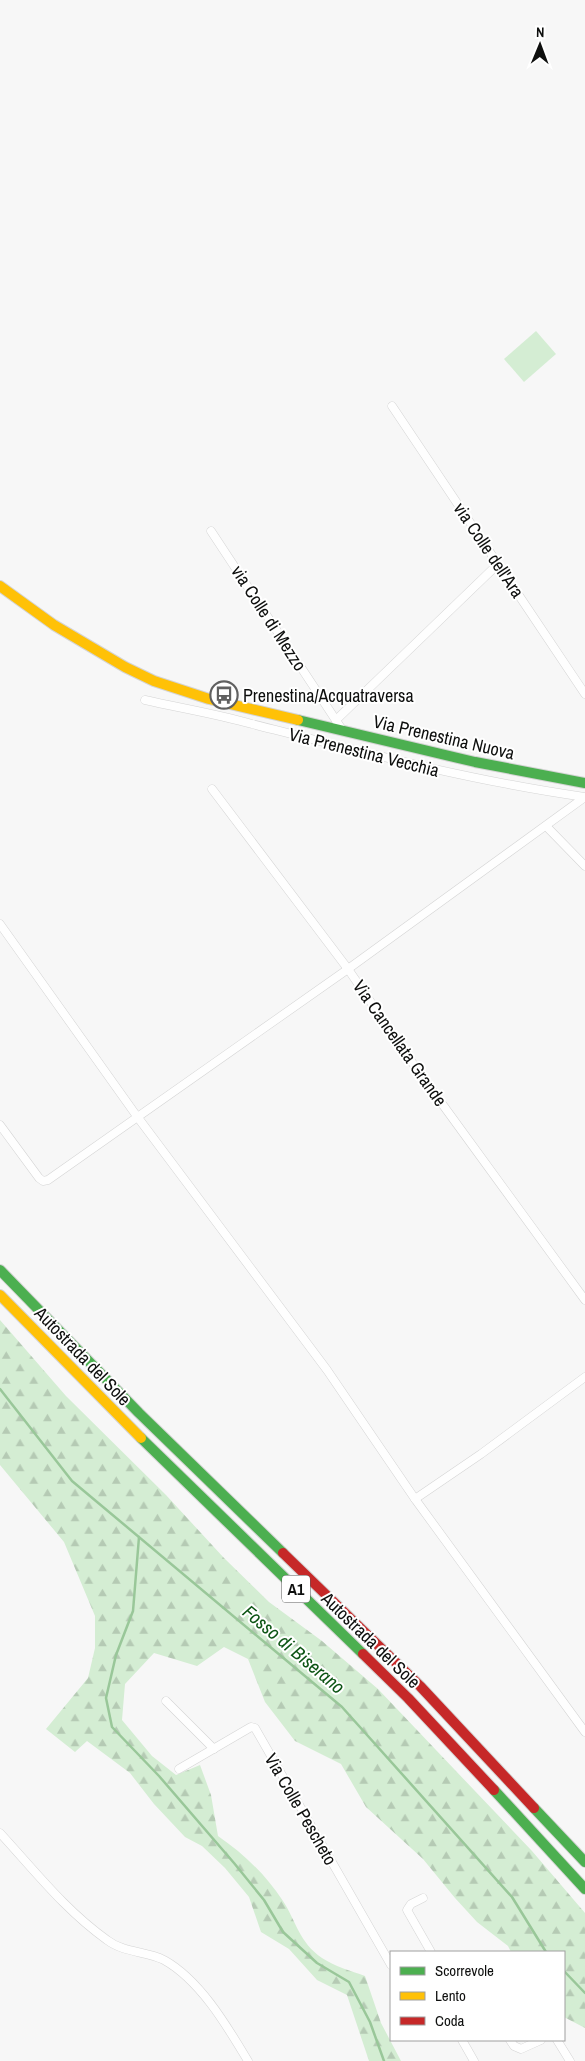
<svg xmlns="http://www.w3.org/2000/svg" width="585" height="2061" viewBox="0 0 585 2061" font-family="'Archivo Narrow',sans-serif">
  <defs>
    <pattern id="forest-firs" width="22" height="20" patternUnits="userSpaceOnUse" patternTransform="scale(1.25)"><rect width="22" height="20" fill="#d4edd3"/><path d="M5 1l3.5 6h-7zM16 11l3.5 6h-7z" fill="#b5cab4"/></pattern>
  </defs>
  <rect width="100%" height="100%" fill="#f7f7f7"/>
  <polygon fill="#d4edd3" points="536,331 556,354 524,382 504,359"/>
  <path fill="url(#forest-firs)" d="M0 1320 66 1396 166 1495 224 1558 269 1602 322 1641 378 1689 532 1851 585 1913V2028L564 2017V1952H511L508 1946 477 1922 455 1898 423 1859 366 1807 341 1764 295 1741 265 1702 248 1659 224 1647 197 1666 154 1653 125 1684 122 1720 152 1756 176 1775 200 1765 211 1795 218 1836C244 1854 265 1874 283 1901 297 1923 299 1942 322 1958 334 1966 351 1971 365 1976L381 2023 401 2061H369L347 1995 317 1980 289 1949 261 1932 249 1897 225 1868 202 1846 185 1837 154 1804 130 1773 87 1741 75 1752 46 1729 88 1678 95 1648V1616L64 1542 0 1465Z"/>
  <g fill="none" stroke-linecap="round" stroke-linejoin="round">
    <g stroke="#99c799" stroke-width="2.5">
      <polyline points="0,1389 72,1481 342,1707 512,1897 546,1952"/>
      <polyline points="139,1537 133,1611 116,1655 106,1698 112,1727 159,1776 234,1863 264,1900 283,1932 317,1963 349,1982 370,2022 384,2061"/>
      <polyline points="564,1971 585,1993"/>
    </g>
    <g stroke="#d4d4d4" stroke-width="9">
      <g id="street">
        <polyline points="392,406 585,694"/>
        <polyline points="211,531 343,731"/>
        <path d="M145 700C180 708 217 714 252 724 362 752 472 781 585 797"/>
        <polyline points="336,720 498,564"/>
        <polyline points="212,789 348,969 416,1068 585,1300"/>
        <polyline points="546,826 585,866"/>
        <polyline points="0,924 136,1115 327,1370 415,1499 585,1732"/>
        <polyline points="0,1125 39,1178 43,1181 48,1180 348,969 585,797"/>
        <polyline points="415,1499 481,1454 585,1377"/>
        <polyline points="166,1701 214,1749"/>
        <polyline points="179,1769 251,1727 255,1728 391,1965"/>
        <path d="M0 1833C35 1871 65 1910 107 1940 124 1953 146 1951 164 1960 200 1980 227 2026 248 2061"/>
        <polyline points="423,1898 411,1904 407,1910 431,1952"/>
        <polyline points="462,2040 474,2061"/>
        <polyline points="510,2040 514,2046 521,2049 541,2040"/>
        <polyline points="557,2040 570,2061"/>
      </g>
    </g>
    <g stroke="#d4d4d4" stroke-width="12">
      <g id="fast">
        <polyline points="298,720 475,762 585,783"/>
        <polyline points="0,1270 139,1413 283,1553"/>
        <polyline points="141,1438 363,1654"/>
        <polyline points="494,1790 585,1889"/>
        <polyline points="534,1808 585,1862"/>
      </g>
    </g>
    <g stroke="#d4d4d4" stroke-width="12">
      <g id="slow">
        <polyline points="0,586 54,625 125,667 154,681 209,699 298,720"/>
        <polyline points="0,1295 141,1438"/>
      </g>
    </g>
    <g stroke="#d4d4d4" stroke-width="12">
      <g id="jam">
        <polyline points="283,1553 420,1686 534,1808"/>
        <polyline points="363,1654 408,1698 494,1790"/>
      </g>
    </g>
    <use href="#street" stroke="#fefefe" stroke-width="8"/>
    <use href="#fast" stroke="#4caf50" stroke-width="10"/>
    <use href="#slow" stroke="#ffc107" stroke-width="10"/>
    <use href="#jam" stroke="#c62828" stroke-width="10"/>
  </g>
  <defs>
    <g id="bus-ring" transform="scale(1.4375)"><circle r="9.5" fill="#fff" stroke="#606060" stroke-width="1.5"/><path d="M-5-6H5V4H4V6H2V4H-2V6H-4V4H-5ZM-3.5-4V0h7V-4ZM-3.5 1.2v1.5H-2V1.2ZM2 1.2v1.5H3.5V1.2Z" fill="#606060"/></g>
  </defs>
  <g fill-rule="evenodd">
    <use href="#bus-ring" x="224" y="695"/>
  </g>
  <g text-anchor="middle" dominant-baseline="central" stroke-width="4" stroke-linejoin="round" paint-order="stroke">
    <rect fill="#fff" stroke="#565756" stroke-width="1" x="282" y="1575.5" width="28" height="27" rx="4"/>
    <g font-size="16" font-weight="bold" fill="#0e0f0e">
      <text x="296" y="1589">A1</text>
    </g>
    <g font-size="18" fill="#0e0f0e" stroke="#fff">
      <text transform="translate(489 550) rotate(56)">via Colle dell'Ara</text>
      <text transform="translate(269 618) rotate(57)">via Colle di Mezzo</text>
      <text transform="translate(444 737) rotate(13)">Via Prenestina Nuova</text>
      <text transform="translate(364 752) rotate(14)">Via Prenestina Vecchia</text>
      <text transform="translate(400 1043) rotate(55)">Via Cancellata Grande</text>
      <text transform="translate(83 1356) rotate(46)">Autostrada del Sole</text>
      <text transform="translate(371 1640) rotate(44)">Autostrada del Sole</text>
      <text transform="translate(301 1809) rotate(60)">Via Colle Pescheto</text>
    </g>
    <g font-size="18" fill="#0e0f0e" stroke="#fff" text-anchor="start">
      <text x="243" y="695">Prenestina/Acquatraversa</text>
    </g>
    <g font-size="19" font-style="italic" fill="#0d5515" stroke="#fff">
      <text transform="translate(294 1649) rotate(40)">Fosso di Biserano</text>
    </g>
  </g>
  <rect x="390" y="1951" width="175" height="90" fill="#ffffff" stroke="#9f9f9f"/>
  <rect x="400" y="1967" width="25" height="8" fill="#4caf50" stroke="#9f9f9f"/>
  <text x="435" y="1976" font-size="15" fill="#0e0f0e">Scorrevole</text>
  <rect x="400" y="1992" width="25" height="8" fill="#ffc107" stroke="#9f9f9f"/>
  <text x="435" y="2001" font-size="15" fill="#0e0f0e">Lento</text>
  <rect x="400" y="2017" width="25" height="8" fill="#c62828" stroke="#9f9f9f"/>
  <text x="435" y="2026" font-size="15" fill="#0e0f0e">Coda</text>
  <g transform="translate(540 45) rotate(1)" stroke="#ffffff" stroke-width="4" paint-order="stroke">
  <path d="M0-4L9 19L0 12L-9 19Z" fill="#0e0f0e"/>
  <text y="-8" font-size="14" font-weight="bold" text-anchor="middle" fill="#0e0f0e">N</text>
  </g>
</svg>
